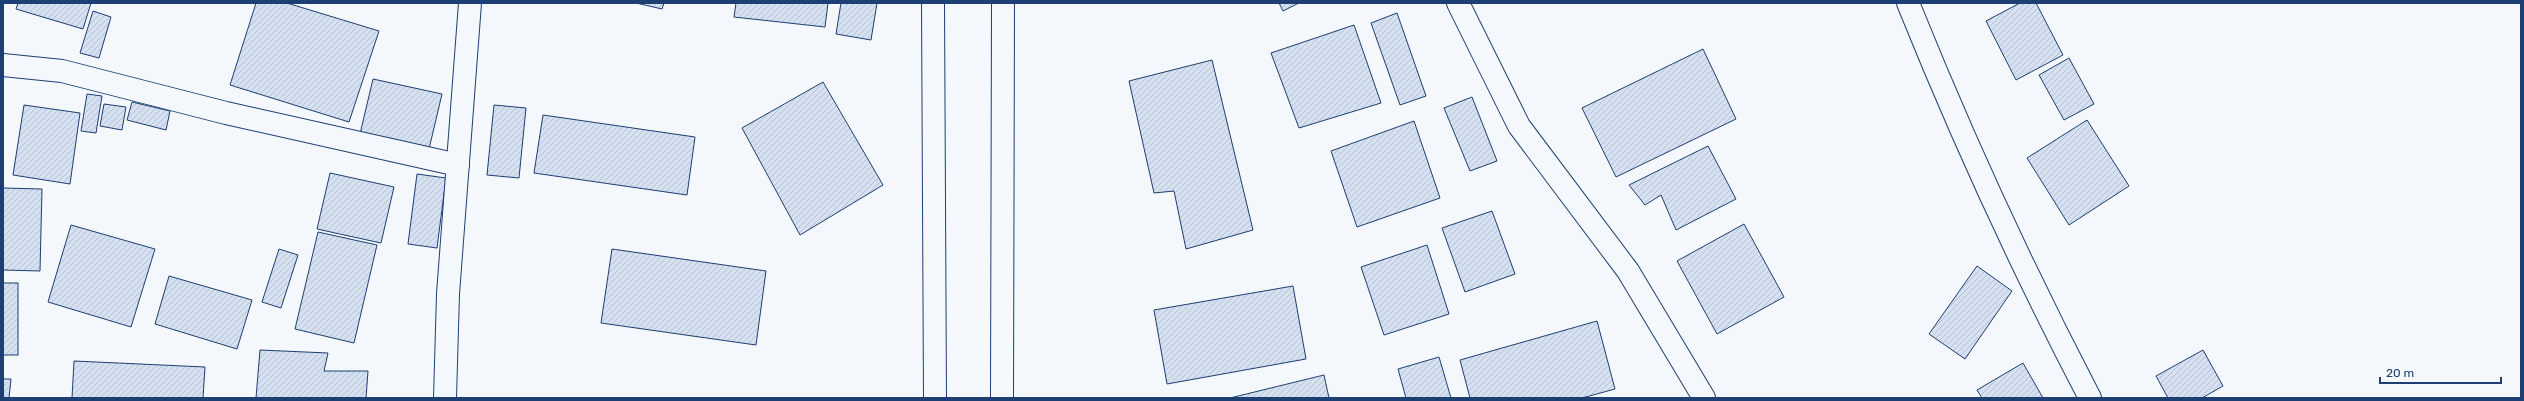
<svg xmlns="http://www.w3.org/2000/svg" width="2524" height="401" viewBox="0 0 2524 401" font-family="Rubik,sans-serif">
  <defs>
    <pattern id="building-hatch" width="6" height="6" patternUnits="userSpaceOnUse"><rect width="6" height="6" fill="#d5e0f0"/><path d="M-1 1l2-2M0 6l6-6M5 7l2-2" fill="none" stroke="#b6c1d1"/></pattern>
  </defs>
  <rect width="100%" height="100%" fill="#f4f7fb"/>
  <g fill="url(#building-hatch)" stroke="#1d3f73">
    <polygon points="18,3 91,3 83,29 16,9"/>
    <polygon points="256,3 287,3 379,31 349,122 230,85"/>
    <polygon points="636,3 664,3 662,9"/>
    <polygon points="736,3 828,3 825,27 734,17"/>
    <polygon points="841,3 877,3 871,40 836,34"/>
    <polygon points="1279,3 1299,3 1283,11"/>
    <polygon points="2020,3 2036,3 2063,55 2016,80 1986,21"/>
    <polygon points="93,11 111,17 99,58 80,53"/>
    <polygon points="1397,13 1426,96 1400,105 1371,23"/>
    <polygon points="1354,25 1381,103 1299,128 1271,53"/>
    <polygon points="1703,49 1736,119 1616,177 1582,108"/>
    <polygon points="2069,58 2094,104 2064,120 2039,75"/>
    <polygon points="1212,60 1253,230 1186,249 1174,191 1154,193 1129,81"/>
    <polygon points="373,79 442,94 429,149 360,134"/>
    <polygon points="823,82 883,185 800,235 742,128"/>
    <polygon points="87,94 102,96 96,133 81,131"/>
    <polygon points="1472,97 1497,161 1470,171 1444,108"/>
    <polygon points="132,102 170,111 166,130 127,120"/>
    <polygon points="104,104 126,107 122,130 100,126"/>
    <polygon points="24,105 80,113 70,184 13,175"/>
    <polygon points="494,105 526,108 519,178 487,175"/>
    <polygon points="543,115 695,137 687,195 534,173"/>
    <polygon points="2087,120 2129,186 2069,225 2027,158"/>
    <polygon points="1414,121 1440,198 1357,227 1331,151"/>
    <polygon points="1708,146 1736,199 1676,230 1661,195 1645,205 1629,185"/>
    <polygon points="330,173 394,187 381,243 317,229"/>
    <polygon points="417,174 446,178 437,248 408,244"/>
    <polygon points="3,188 42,189 40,271 3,270"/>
    <polygon points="1492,211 1515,274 1465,292 1442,228"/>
    <polygon points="1744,224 1784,297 1717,334 1677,261"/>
    <polygon points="71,225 155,249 131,327 48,302"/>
    <polygon points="318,232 377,245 354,343 295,329"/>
    <polygon points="1427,245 1449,314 1384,335 1361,267"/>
    <polygon points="279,249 298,255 281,308 262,302"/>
    <polygon points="612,249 766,271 756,345 601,323"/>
    <polygon points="1977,266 2012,291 1965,359 1929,334"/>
    <polygon points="169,276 252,300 237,349 155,324"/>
    <rect x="3" y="283" width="15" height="72"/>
    <polygon points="1293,286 1306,359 1167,384 1154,310"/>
    <polygon points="1597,321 1615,389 1582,398 1470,398 1460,360"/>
    <polygon points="260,350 328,353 324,371 368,371 366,398 256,398"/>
    <polygon points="2203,350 2223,386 2202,398 2168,398 2156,376"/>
    <polygon points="1439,357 1451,398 1406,398 1398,369"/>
    <polygon points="74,361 205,367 203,398 72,398"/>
    <polygon points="2023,363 2043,398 1982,398 1977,390"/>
    <polygon points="1324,375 1329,398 1230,398"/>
    <polygon points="3,379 11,379 9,398 3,398"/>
  </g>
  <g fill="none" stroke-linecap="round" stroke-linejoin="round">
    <g stroke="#1d3f73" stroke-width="24">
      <g id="minor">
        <polyline points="1458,3 1519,126 1628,271 1704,398"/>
        <path d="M1908 3C1962 137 2023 270 2090 398"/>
        <polyline points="3,65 62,71 226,113 458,165"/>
        <polyline points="445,398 448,294 470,3"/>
      </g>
    </g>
    <g stroke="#1d3f73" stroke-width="24">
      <g id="highway">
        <polyline points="933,3 935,398"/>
        <polyline points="1002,398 1003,3"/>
      </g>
    </g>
    <use href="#minor" stroke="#f4f7fb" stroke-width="22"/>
    <use href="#highway" stroke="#f4f7fb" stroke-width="22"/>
  </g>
  <rect width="2524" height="401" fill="none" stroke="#1d3f73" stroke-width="8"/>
  <path d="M2380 377v6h121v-6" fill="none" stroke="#1d3f73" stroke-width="2"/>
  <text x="2386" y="377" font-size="12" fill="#1d3f73" stroke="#f4f7fb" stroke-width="3" paint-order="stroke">20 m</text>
</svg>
